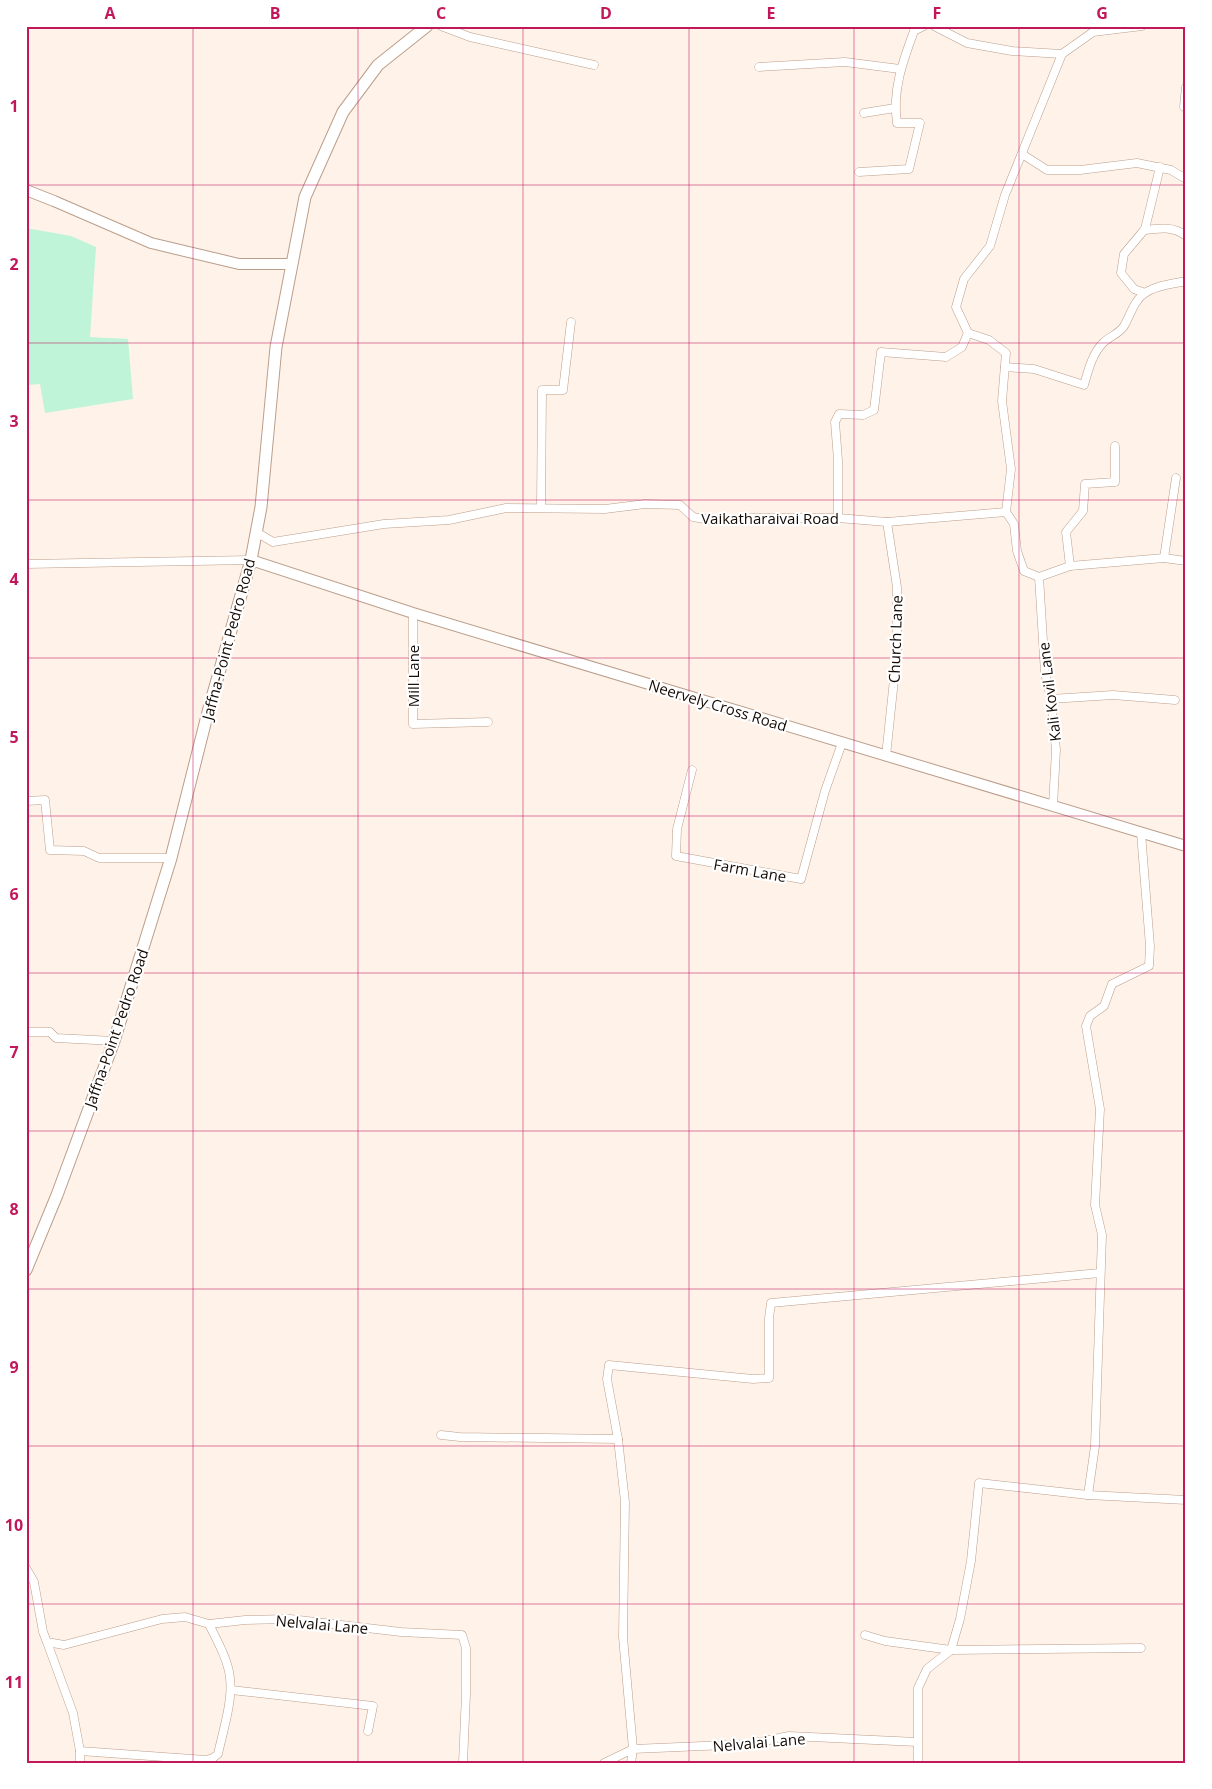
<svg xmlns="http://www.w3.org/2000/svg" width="1212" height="1789" viewBox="0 0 1212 1789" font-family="'Open Sans',sans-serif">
  <rect width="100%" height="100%" fill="#fff2e9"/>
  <polygon fill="#bff4d9" points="26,228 71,236 96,247 90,337 128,339 133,399 45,413 40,384 26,385"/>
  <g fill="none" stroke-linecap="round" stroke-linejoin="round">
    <g stroke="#bb9e8a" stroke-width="9">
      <g id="street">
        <polyline points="441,26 470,37 594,65"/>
        <polyline points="934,26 967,43 1012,51 1062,54 1093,32 1142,26"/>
        <polyline points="759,67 845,62 900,69"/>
        <polyline points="1184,107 1186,87"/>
        <polyline points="864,113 895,108"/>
        <polyline points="1022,154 1047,170 1080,170 1137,163 1171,170 1186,179"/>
        <path d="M859 172 909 169 920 123H897C892 90 903 61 914 31L924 26"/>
        <path d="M1144 230C1159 228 1174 226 1186 236"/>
        <polyline points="1145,293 1134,289 1121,273 1124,254 1145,229 1160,167"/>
        <path d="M1005 367 1034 369 1084 385C1088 371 1092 354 1103 343 1110 336 1119 334 1124 326 1130 316 1134 300 1145 293 1156 285 1173 284 1186 281"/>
        <polyline points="541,508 542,390 563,390 571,322"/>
        <polyline points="1006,512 1011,469 1002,401 1006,353 989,340 968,333 956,307 964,279 990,246 1005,195 1062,54"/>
        <polyline points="838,518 838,460 835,422 839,414 863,415 874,410 881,352 946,357 962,347 968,333"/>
        <polyline points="256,532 273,542 384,524 449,520 506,508 605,509 645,504 680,505 693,517 710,520 753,518 838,518 887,522 1006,512 1014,524 1017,551 1024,571 1039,577 1070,566 1164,558 1186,561"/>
        <polyline points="1164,558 1176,478"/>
        <polyline points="26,564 251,560"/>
        <polyline points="1070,566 1066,532 1083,511 1085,484 1115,482 1115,446"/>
        <polyline points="1039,577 1045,673 1051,699 1056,750 1053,806"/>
        <polyline points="413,613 413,724 488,722"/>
        <polyline points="1051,699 1113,695 1175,700"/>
        <polyline points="886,756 897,651 897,587 887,522"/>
        <polyline points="692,770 677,829 676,856 801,879 825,791 842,743"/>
        <polyline points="26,801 45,800 50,850 84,851 99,858 171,858"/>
        <polyline points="26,1032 50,1032 56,1038 114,1041"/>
        <polyline points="441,1435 460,1437 618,1439"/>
        <polyline points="1088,1495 1095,1446 1102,1235 1095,1205 1100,1109 1086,1026 1090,1016 1104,1006 1112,984 1149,966 1150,946 1141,833"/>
        <polyline points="26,1568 34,1582 43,1632 47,1642 64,1645 162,1619 185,1617 209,1624 245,1620 290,1619 401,1632 462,1635 466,1648 466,1694 463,1763"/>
        <polyline points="865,1635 885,1641 951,1650 1141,1648"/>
        <path d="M47 1642 73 1713 80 1751 206 1760 213 1758 218 1754C223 1731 233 1700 230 1678 228 1659 217 1641 209 1624"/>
        <polyline points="231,1690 373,1706 368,1731"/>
        <polyline points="80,1763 80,1751"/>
        <polyline points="604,1763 633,1749 749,1744 789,1736 917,1742"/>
        <polyline points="631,1763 633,1749 623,1637 625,1502 618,1439 607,1379 609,1365 753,1379 769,1378 769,1318 771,1303 1100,1273"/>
        <polyline points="918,1763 918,1688 927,1669 951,1650 960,1619 971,1561 979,1483 1088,1495 1186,1500"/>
      </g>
    </g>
    <g stroke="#bb9e8a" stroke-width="12">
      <g id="secondary">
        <polyline points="26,190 54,201 151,243 239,264 292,264"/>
        <polyline points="251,560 413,613 1186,846"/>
      </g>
    </g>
    <g stroke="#bb9e8a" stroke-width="13">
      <polyline id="primary" points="26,1270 57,1195 114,1041 171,858 209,708 251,560 261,507 276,347 305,197 343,112 378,65 427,26"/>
    </g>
    <use href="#street" stroke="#fff" stroke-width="8"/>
    <use href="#secondary" stroke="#fff" stroke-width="10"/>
    <use href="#primary" stroke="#fff" stroke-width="11"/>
  </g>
  <path fill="none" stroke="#c2185b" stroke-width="1" stroke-opacity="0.55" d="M193 26V1763M358 26V1763M523 26V1763M689 26V1763M854 26V1763M1019 26V1763M26 185H1186M26 343H1186M26 500H1186M26 658H1186M26 816H1186M26 973H1186M26 1131H1186M26 1289H1186M26 1446H1186M26 1604H1186"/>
  <g text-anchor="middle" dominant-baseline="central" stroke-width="4.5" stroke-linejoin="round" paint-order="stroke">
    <g font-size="15" fill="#140a04" stroke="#fff">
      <text x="770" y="518">Vaikatharaivai Road</text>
      <text transform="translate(228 639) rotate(-75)">Jaffna-Point Pedro Road</text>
      <text transform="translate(895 639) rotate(-88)">Church Lane</text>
      <text transform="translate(413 676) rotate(-90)">Mill Lane</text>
      <text transform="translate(1049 692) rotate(-97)">Kali Kovil Lane</text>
      <text transform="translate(718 705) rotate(17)">Neervely Cross Road</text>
      <text transform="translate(750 870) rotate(10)">Farm Lane</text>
      <text transform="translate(116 1028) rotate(-71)">Jaffna-Point Pedro Road</text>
      <text transform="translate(322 1624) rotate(5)">Nelvalai Lane</text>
      <text transform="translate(759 1742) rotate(-5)">Nelvalai Lane</text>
    </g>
  </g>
  <rect width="1212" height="1789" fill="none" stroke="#ffffff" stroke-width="55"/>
  <rect x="28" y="28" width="1156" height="1734" fill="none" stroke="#c2185b" stroke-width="2"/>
  <g font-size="16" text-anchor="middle" font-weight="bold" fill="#c2185b">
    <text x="110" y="19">A</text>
    <text x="275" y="19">B</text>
    <text x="441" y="19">C</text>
    <text x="606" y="19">D</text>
    <text x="771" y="19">E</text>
    <text x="937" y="19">F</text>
    <text x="1102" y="19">G</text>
    <text x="14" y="112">1</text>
    <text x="14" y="270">2</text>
    <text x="14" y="427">3</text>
    <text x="14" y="585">4</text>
    <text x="14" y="743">5</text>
    <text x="14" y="900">6</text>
    <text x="14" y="1058">7</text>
    <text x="14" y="1215">8</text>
    <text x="14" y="1373">9</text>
    <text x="14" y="1531">10</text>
    <text x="14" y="1688">11</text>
  </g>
</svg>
